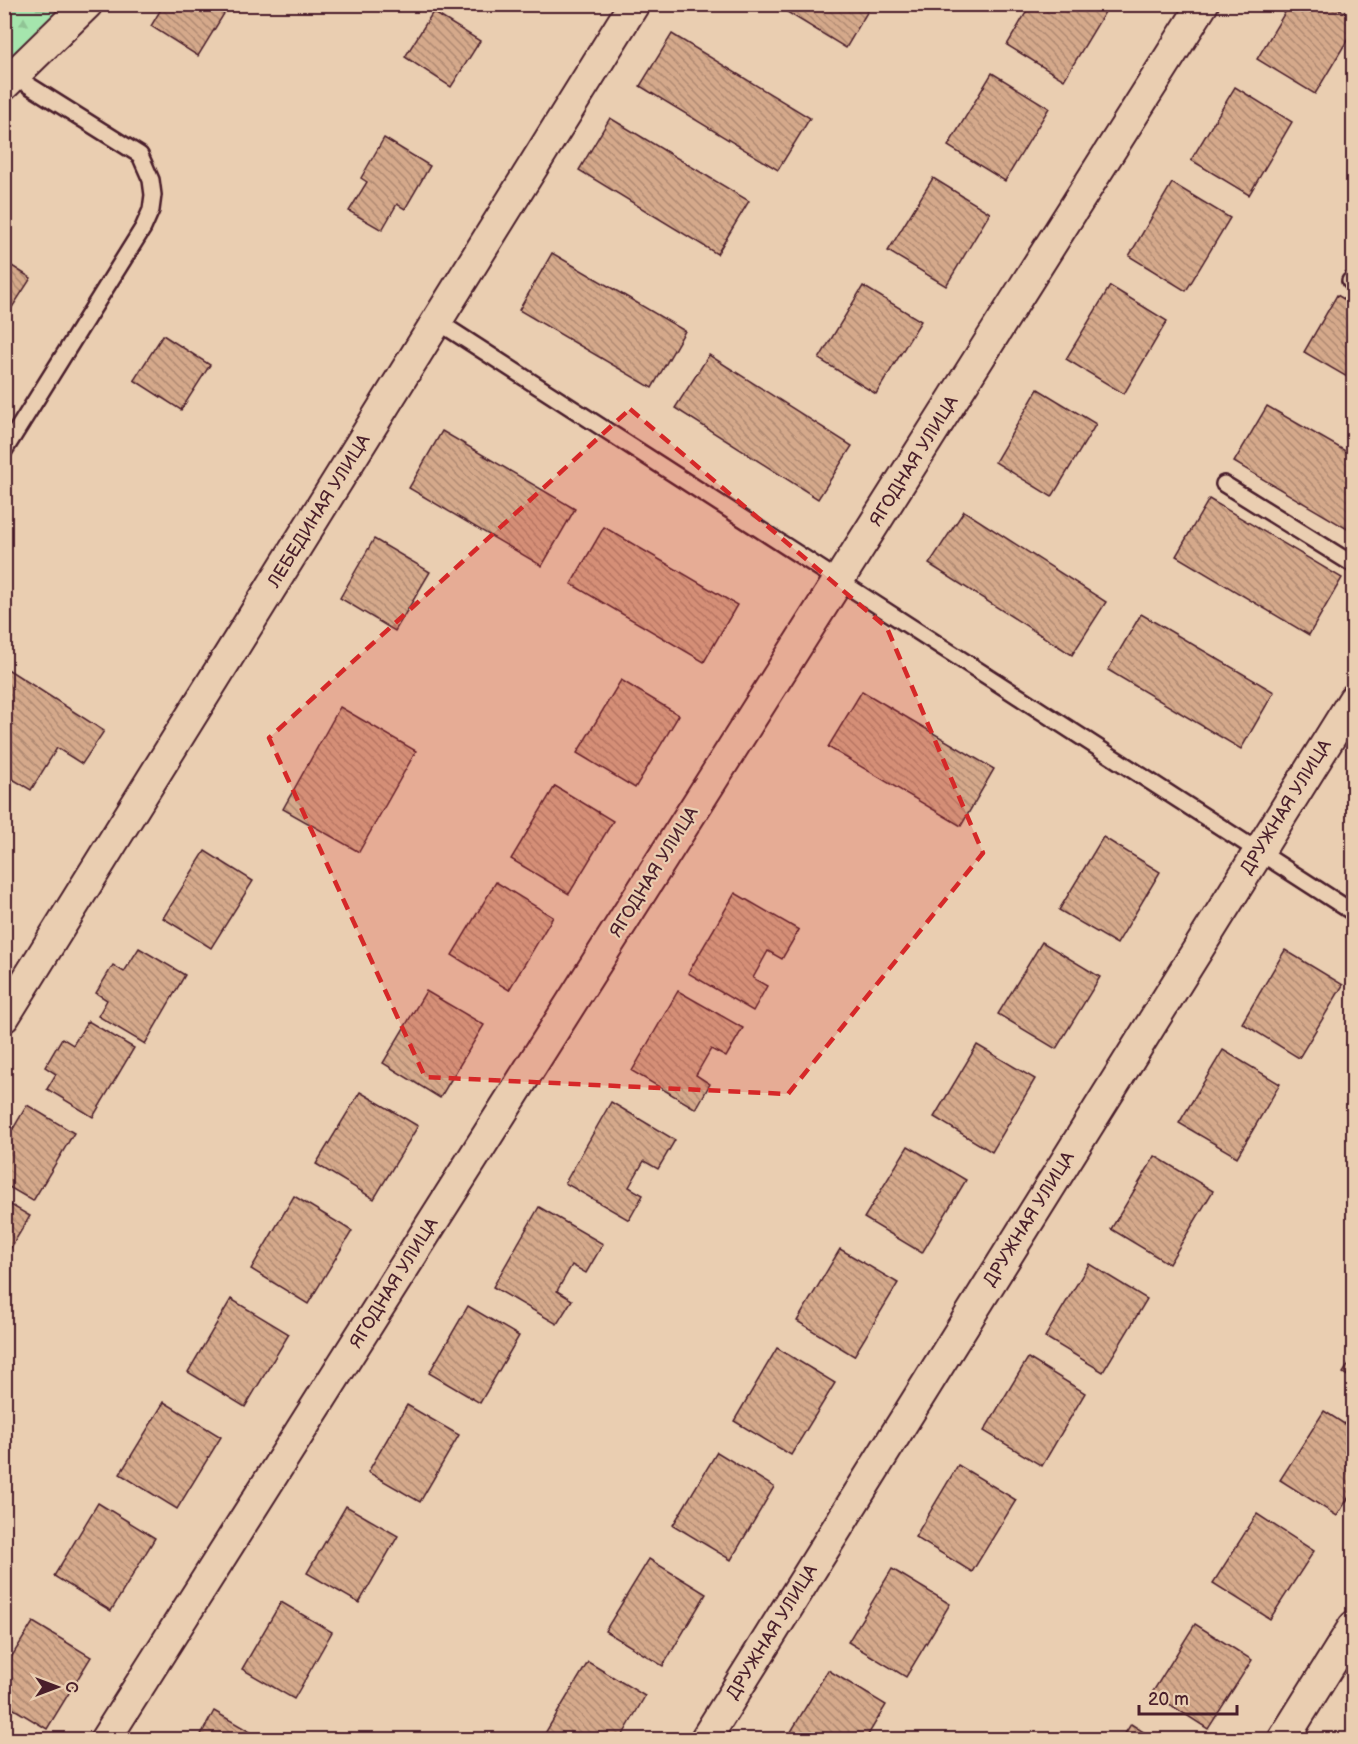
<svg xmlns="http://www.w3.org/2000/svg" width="1358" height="1744" viewBox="0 0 1358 1744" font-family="'Balsamiq Sans',sans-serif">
  <defs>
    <pattern id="forest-firs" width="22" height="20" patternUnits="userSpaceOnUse" patternTransform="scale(1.5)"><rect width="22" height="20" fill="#a5e5ad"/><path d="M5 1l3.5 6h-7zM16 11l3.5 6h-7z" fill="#90c495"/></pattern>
    <pattern id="building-back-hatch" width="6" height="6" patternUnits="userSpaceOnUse" patternTransform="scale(1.5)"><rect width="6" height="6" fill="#d5a98b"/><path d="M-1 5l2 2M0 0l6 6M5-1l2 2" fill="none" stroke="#af8972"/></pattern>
  </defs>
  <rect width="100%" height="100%" fill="#eaceb1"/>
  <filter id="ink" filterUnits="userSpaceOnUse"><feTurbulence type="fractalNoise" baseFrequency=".0167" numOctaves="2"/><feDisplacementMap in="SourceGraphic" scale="12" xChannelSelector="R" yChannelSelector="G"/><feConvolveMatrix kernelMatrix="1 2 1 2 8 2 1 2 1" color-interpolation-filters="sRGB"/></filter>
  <g filter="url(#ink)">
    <polygon fill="url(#forest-firs)" stroke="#78826c" stroke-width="1.5" points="5,5 94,5 5,91"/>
    <g fill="url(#building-back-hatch)" stroke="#4a1f2b" stroke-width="1.5">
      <polygon points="164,4 230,4 198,56 151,26"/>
      <polygon points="774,4 872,4 846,48"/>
      <polygon points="1031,4 1104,4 1108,7 1064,80 1007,45"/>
      <polygon points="1290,4 1331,4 1354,18 1354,29 1315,94 1257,59"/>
      <polygon points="433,12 480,41 451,87 405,57"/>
      <polygon points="672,34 810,118 778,170 640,86"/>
      <polygon points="992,73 1049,108 1005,181 948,146"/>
      <polygon points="1235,87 1292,122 1249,195 1191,160"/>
      <polygon points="610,118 749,201 717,254 579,170"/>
      <polygon points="384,138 430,166 405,209 397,204 382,230 349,211 367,182 361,178"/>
      <polygon points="933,178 990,213 946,286 888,251"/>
      <polygon points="1172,183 1230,218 1186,291 1129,256"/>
      <polygon points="552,253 685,331 652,388 519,310"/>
      <polygon points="4,261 31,278 4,320"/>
      <polygon points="863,286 921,321 876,394 819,359"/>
      <polygon points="1110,286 1167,321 1124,394 1066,359"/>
      <polygon points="1337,295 1354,305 1354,381 1304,352"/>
      <polygon points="163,335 210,365 181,410 134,380"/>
      <polygon points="709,355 852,446 818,499 675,408"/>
      <polygon points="1038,389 1096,424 1052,497 995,462"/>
      <polygon points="1267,406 1354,456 1354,533 1234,462"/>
      <polygon points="442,431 575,509 542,566 409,488"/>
      <polygon points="1209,499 1342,578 1309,635 1176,556"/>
      <polygon points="964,511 1106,602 1072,655 929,564"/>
      <polygon points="604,527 737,605 704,662 571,584"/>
      <polygon points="374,539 430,572 395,631 340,598"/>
      <polygon points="1141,614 1274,692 1241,749 1108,670"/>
      <polygon points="6,668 104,731 82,764 57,748 31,790 4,774"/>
      <polygon points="621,680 679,715 635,788 577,753"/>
      <polygon points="862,691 994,769 961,826 828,747"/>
      <polygon points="340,707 416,751 359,852 283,809"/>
      <polygon points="555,786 613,821 569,894 511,859"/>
      <polygon points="1103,837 1160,872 1117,944 1059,910"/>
      <polygon points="205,851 253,881 211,948 163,918"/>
      <polygon points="496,882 553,917 509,990 452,955"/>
      <polygon points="735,893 799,930 782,959 768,951 753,978 767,986 753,1011 688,973"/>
      <polygon points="1042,942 1100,977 1056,1049 998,1014"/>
      <polygon points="139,948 185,975 145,1044 98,1016 107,1000 96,993 113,965 124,972"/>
      <polygon points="1285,950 1343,985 1299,1058 1242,1023"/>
      <polygon points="426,991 484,1025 440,1098 383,1063"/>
      <polygon points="678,991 743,1028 726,1057 711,1049 696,1075 710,1084 696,1109 632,1071"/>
      <polygon points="88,1021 134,1048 93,1117 47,1089 56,1074 45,1067 62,1038 73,1045"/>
      <polygon points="977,1045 1035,1079 992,1152 934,1117"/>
      <polygon points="1223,1050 1280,1084 1237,1157 1179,1123"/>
      <polygon points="360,1092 418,1126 374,1199 316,1164"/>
      <polygon points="611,1102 675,1140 658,1169 644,1161 629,1187 643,1195 629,1220 565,1183"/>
      <polygon points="27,1105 74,1133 33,1201 4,1184 4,1124 13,1129"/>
      <polygon points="908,1146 966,1180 922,1253 864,1218"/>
      <polygon points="1155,1156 1213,1191 1169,1264 1111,1229"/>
      <polygon points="294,1196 352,1231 308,1304 251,1269"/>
      <polygon points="4,1201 30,1216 4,1259"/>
      <polygon points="539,1207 603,1244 586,1273 572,1265 557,1291 572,1300 557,1324 493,1287"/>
      <polygon points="840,1249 898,1283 854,1356 797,1321"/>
      <polygon points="1089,1264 1147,1299 1103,1372 1045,1337"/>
      <polygon points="231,1299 289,1334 245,1407 188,1372"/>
      <polygon points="468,1306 519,1336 480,1403 429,1373"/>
      <polygon points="777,1348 835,1383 791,1455 734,1421"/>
      <polygon points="1354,1356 1354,1380 1343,1373"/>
      <polygon points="1028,1358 1085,1393 1042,1466 984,1431"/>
      <polygon points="164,1402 221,1437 177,1509 120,1474"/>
      <polygon points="407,1405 459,1435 420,1502 368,1472"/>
      <polygon points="1324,1411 1354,1430 1354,1489 1337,1516 1280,1480"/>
      <polygon points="717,1452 774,1487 731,1560 673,1525"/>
      <polygon points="958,1465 1016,1500 972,1572 915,1537"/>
      <polygon points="98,1503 155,1538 111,1611 54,1576"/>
      <polygon points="346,1506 398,1536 359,1603 307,1573"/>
      <polygon points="1257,1514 1314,1551 1270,1619 1213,1583"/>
      <polygon points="649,1559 706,1594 663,1666 605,1631"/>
      <polygon points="892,1569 950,1604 906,1677 848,1642"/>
      <polygon points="281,1602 332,1632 294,1699 242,1669"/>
      <polygon points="33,1622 91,1657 47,1729 4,1703 4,1669"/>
      <polygon points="1195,1624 1252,1660 1208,1729 1152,1693"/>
      <polygon points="588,1662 645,1696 620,1740 553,1740 544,1735"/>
      <polygon points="828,1670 886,1705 865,1740 786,1740"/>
      <polygon points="214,1711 264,1740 198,1740"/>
      <polygon points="1131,1724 1156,1740 1121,1740"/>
    </g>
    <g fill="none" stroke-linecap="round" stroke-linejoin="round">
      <g stroke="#4a1f2b" stroke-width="20">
        <g id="service">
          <polyline points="1350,281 1354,284"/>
          <polyline points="437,321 1354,913"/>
          <polyline points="4,451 143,228 151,210 153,195 151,180 140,155 14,76"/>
          <polyline points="1224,484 1354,565"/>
        </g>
      </g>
      <g stroke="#4a1f2b" stroke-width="34">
        <g id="minor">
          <polyline points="4,85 87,4"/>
          <polyline points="4,1017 634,4"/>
          <polyline points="105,1740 1203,4"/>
          <polyline points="705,1740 1354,699"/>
          <polyline points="1283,1740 1354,1626"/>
        </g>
      </g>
      <use href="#service" stroke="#eaceb1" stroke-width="15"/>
      <use href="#minor" stroke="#eaceb1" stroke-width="30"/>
    </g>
  </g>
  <path fill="#d62828" fill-opacity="0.2" stroke="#d62828" stroke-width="4.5" stroke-dasharray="12 8" stroke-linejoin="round" d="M630 409 887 628 983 853 788 1094 425 1077 269 738Z"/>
  <g text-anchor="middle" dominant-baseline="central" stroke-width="4.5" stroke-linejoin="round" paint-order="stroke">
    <g font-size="18" fill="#4a1f2b" stroke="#eaceb1">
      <text transform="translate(914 461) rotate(-58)">ЯГОДНАЯ УЛИЦА</text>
      <text transform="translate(319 511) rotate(-58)">ЛЕБЕДИНАЯ УЛИЦА</text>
      <text transform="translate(1286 807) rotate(-58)">ДРУЖНАЯ УЛИЦА</text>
      <text transform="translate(654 872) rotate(-58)">ЯГОДНАЯ УЛИЦА</text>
      <text transform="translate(1029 1219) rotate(-58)">ДРУЖНАЯ УЛИЦА</text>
      <text transform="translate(394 1283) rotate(-58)">ЯГОДНАЯ УЛИЦА</text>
      <text transform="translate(772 1632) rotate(-58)">ДРУЖНАЯ УЛИЦА</text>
    </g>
  </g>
  <rect width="1358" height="1744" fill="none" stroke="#eaceb1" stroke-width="24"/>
  <rect x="12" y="12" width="1334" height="1720" fill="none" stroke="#4a1f2b" stroke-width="2" filter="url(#ink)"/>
  <g transform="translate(57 1687) rotate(90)" stroke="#eaceb1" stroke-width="4.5" paint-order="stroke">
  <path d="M0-4.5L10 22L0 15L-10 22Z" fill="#4a1f2b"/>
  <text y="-9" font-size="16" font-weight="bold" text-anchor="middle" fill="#4a1f2b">С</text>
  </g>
  <path d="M1139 1705v9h98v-9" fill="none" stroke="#4a1f2b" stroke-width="3"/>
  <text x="1148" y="1705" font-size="18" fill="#4a1f2b" stroke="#eaceb1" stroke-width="4.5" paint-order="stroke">20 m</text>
</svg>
